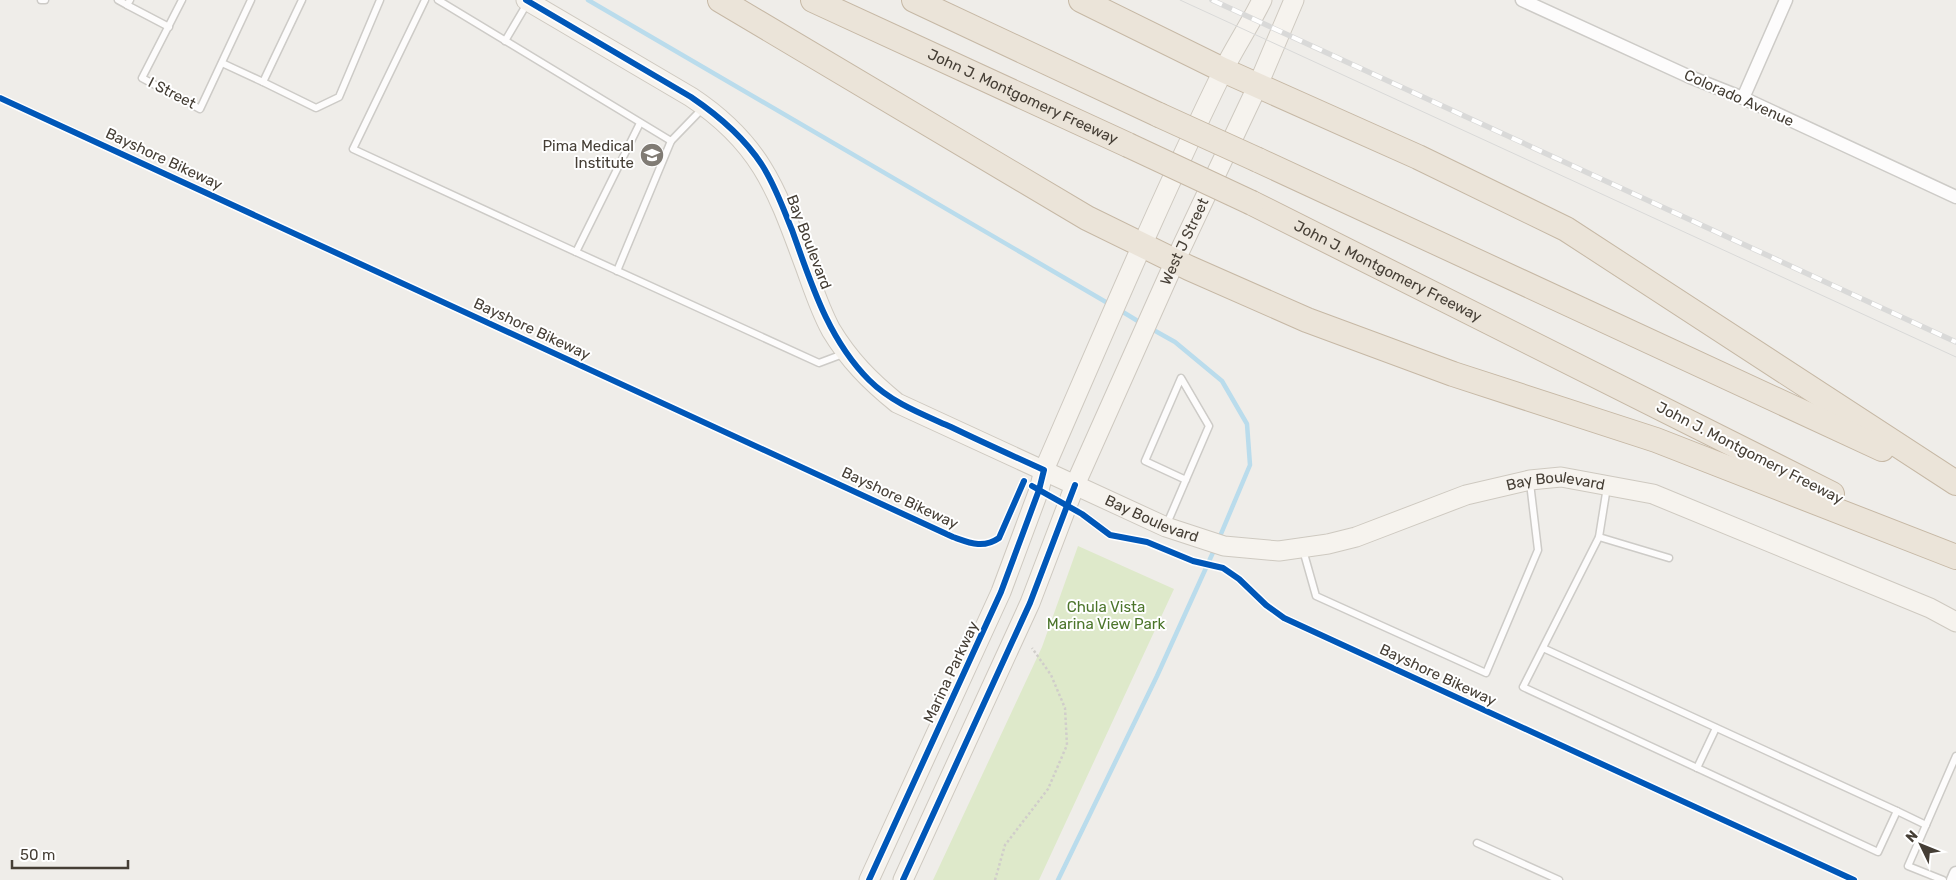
<svg xmlns="http://www.w3.org/2000/svg" width="1956" height="880" viewBox="0 0 1956 880" font-family="Rubik,sans-serif">
  <rect width="100%" height="100%" fill="#efede9"/>
  <polygon fill="#dee9ca" points="1078,546 1174,589 1039,880 933,880 1042,647"/>
  <g fill="none" stroke-linecap="round" stroke-linejoin="round">
    <g stroke="#badcec" stroke-width="4.5">
      <polyline points="588,0 1111,305"/>
      <polyline points="1118,309 1141,323"/>
      <polyline points="1150,328 1175,342 1222,381 1247,424 1250,465 1218,541"/>
      <polyline points="1058,880 1157,676 1215,548"/>
    </g>
    <g stroke="#cdcbc7" stroke-width="9">
      <g id="lane">
        <polyline points="41,0 45,0"/>
        <polyline points="118,0 127,5"/>
        <polyline points="130,0 127,5 169,27"/>
        <polyline points="182,0 142,78 200,109 251,0"/>
        <polyline points="302,0 263,82 316,108 339,97 380,0"/>
        <polyline points="425,0 353,149 576,252 640,123"/>
        <polyline points="438,0 671,141 702,109"/>
        <polyline points="505,41 528,2"/>
        <polyline points="222,63 263,82"/>
        <polyline points="576,252 819,363 843,354"/>
        <polyline points="617,271 671,141"/>
        <polyline points="1166,526 1209,426 1181,378 1145,461 1186,480"/>
        <polyline points="1599,537 1669,558"/>
        <polyline points="1303,550 1316,596 1486,673 1538,550 1530,483"/>
        <polyline points="1543,648 1897,811 1878,852 1523,687 1599,537 1607,487"/>
        <polyline points="1697,768 1716,728"/>
        <polyline points="1897,811 1926,825 1908,866 1943,880"/>
        <polyline points="1926,825 1956,756"/>
        <polyline points="1477,843 1559,880"/>
      </g>
    </g>
    <g stroke="#cdcbc7" stroke-width="15">
      <g id="street">
        <polyline points="1522,0 1690,77 1743,98 1956,197"/>
        <polyline points="1743,98 1786,0"/>
        <polyline points="1953,880 1956,873"/>
      </g>
    </g>
    <g stroke="#cec9c0" stroke-width="21">
      <g id="secondary">
        <path id="s1" d="M526 0 691 97C762 144 777 191 805 266 813 288 820 310 831 330 849 360 870 381 897 403L1166 527 1224 546 1279 551 1328 544 1356 537 1466 495 1530 480 1561 477 1653 494 1930 608 1956 622"/>
        <path d="M869 880 1001 592 1039 490 1044 470C1102 337 1158 204 1222 73 1234 48 1250 25 1262 0"/>
        <path id="s2" d="M903 880 1030 603 1075 485 1175 261 1258 85 1294 0"/>
      </g>
    </g>
    <g stroke="#c6b8a5" stroke-width="26">
      <g id="highway">
        <polyline points="720,0 1087,218 1189,268 1307,320 1453,374 1656,440 1956,557"/>
        <path id="s3" d="M813 0 1128 145"/>
        <polyline points="914,0 1159,115"/>
        <polyline points="1081,0 1223,70 1418,157 1566,229 1956,483"/>
        <polyline points="1258,160 1882,449"/>
        <path id="s4" d="M1252 203 1832 494"/>
      </g>
    </g>
    <polyline stroke="#d0cdca" stroke-width="2.5" stroke-dasharray="2.5 2.5" stroke-linecap="butt" points="995,880 1005,845 1048,789 1067,745 1065,708 1051,675 1032,648"/>
    <use href="#lane" stroke="#fdfcfc" stroke-width="6"/>
    <use href="#street" stroke="#fdfcfc" stroke-width="12"/>
    <use href="#secondary" stroke="#f6f3ee" stroke-width="19"/>
    <use href="#highway" stroke="#ebe4d9" stroke-width="24"/>
    <polyline stroke="#d9d9d8" stroke-width="1" points="1180,0 1956,357"/>
    <g stroke="#d9d9d8" stroke-width="5.5">
      <polyline id="rail" points="1212,0 1956,342"/>
    </g>
    <use href="#rail" stroke="#fff" stroke-width="4" stroke-dasharray="11" stroke-linecap="butt"/>
    <g stroke="#c6b8a5" stroke-width="26" stroke-linecap="butt">
      <g id="highway-bridge">
        <polyline points="1159,115 1258,160"/>
        <polyline points="1128,145 1252,203"/>
      </g>
    </g>
    <use href="#highway-bridge" stroke="#ebe4d9" stroke-width="24"/>
    <g stroke="#fff" stroke-width="9">
      <g id="cycleway">
        <path d="M526 0 691 97C719 116 744 137 762 165 775 185 783 208 792 230 811 283 828 339 869 380 892 403 922 414 951 427 982 442 1013 456 1044 470L1039 490 1001 592 869 880"/>
        <path d="M0 98 953 537C970 543 983 549 999 538L1024 481"/>
        <polyline points="1032,486 1082,514 1110,535 1147,542 1193,561 1223,568 1239,579 1266,605 1284,618 1854,880"/>
        <polyline points="903,880 1030,603 1075,485"/>
      </g>
    </g>
    <use href="#cycleway" stroke="#0057b8" stroke-width="6"/>
  </g>
  <defs>
    <g id="university-disc" transform="scale(1.25)"><circle r="9.5" fill="#807b74" stroke="#fff"/><path d="M0-5L7-2L0 1L-7-2ZM-4 1L0 2.5L4 1V4Q0 6-4 4Z" fill="#fff"/></g>
  </defs>
  <g fill-rule="evenodd">
    <use href="#university-disc" x="652" y="155"/>
  </g>
  <g text-anchor="middle" dominant-baseline="central" stroke-width="4" stroke-linejoin="round" paint-order="stroke">
    <g font-size="15" fill="#453e35" stroke="#fff">
      <text transform="translate(172 93) rotate(27)">I Street</text>
      <text stroke="none"><textPath href="#s3" startOffset="231">John J. Montgomery Freeway</textPath></text>
      <text transform="translate(1739 98) rotate(24)">Colorado Avenue</text>
      <text transform="translate(164 159) rotate(25)">Bayshore Bikeway</text>
      <text transform="translate(809 242) rotate(69)">Bay Boulevard</text>
      <text stroke="none"><textPath href="#s2" startOffset="698">West J Street</textPath></text>
      <text stroke="none"><textPath href="#s4" startOffset="152">John J. Montgomery Freeway</textPath></text>
      <text transform="translate(532 329) rotate(25)">Bayshore Bikeway</text>
      <text transform="translate(1750 453) rotate(27)">John J. Montgomery Freeway</text>
      <text stroke="none"><textPath href="#s1" startOffset="1268">Bay Boulevard</textPath></text>
      <text transform="translate(900 498) rotate(25)">Bayshore Bikeway</text>
      <text stroke="none"><textPath href="#s1" startOffset="848">Bay Boulevard</textPath></text>
      <text transform="translate(951 672) rotate(-65)">Marina Parkway</text>
      <text transform="translate(1438 675) rotate(25)">Bayshore Bikeway</text>
    </g>
    <g font-size="15" fill="#453e35" stroke="#fff" text-anchor="end">
      <text x="634" y="146">Pima Medical<tspan x="634" dy="17">Institute</tspan></text>
    </g>
    <g font-size="15" fill="#4c752b" stroke="#fff">
      <text x="1106" y="607">Chula Vista<tspan x="1106" dy="17">Marina View Park</tspan></text>
    </g>
  </g>
  <g transform="translate(1921 845) rotate(313)" stroke="#ffffff" stroke-width="4" paint-order="stroke">
  <path d="M0-4L9 19L0 12L-9 19Z" fill="#453e35"/>
  <text y="-8" font-size="14" font-weight="bold" text-anchor="middle" fill="#453e35">N</text>
  </g>
  <path d="M12 860v8h116v-8" fill="none" stroke="#453e35" stroke-width="2.5"/>
  <text x="20" y="860" font-size="15" fill="#453e35" stroke="#ffffff" stroke-width="4" paint-order="stroke">50 m</text>
</svg>
